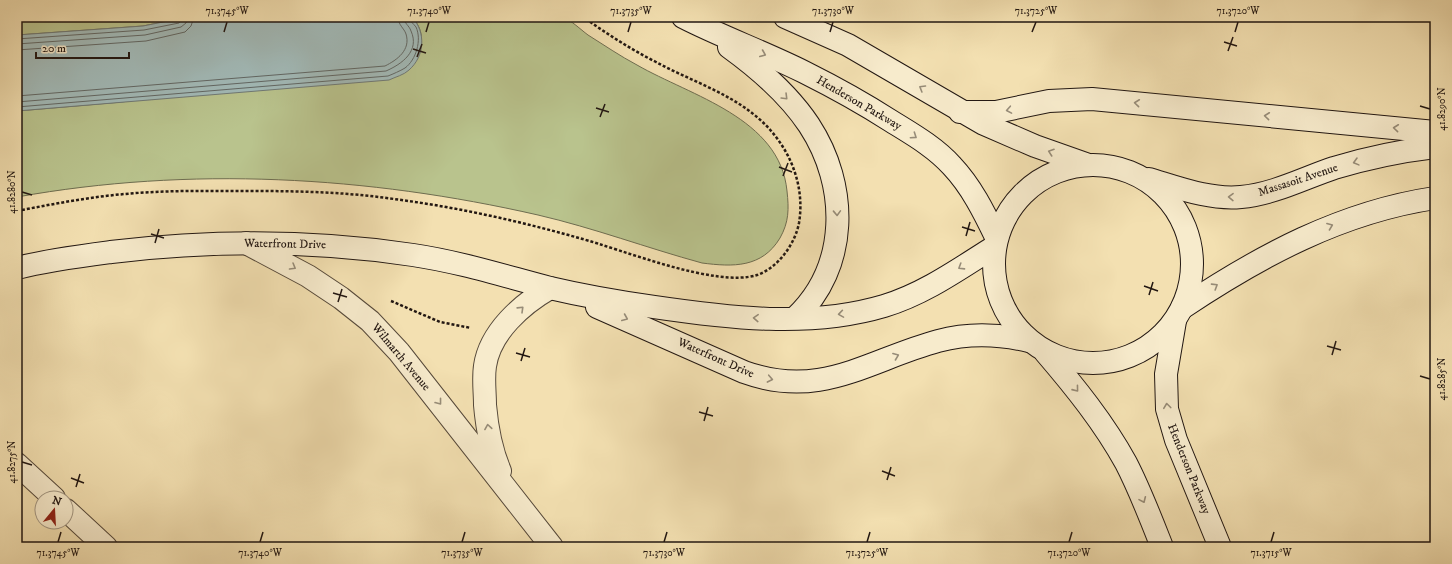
<svg xmlns="http://www.w3.org/2000/svg" width="1452" height="564" viewBox="0 0 1452 564" font-family="'IM FELL DW Pica',serif">
  <rect width="100%" height="100%" fill="#f3e0b1"/>
  <filter id="stains"><feTurbulence type="fractalNoise" baseFrequency=".005" numOctaves="4"/><feColorMatrix values="0 0 0 0 .2 0 0 0 0 .09 0 0 0 0 .02 0 0 0 .5 -.17"/></filter>
  <radialGradient id="worn" r=".72"><stop offset=".6" stop-color="#630" stop-opacity="0"/><stop offset="1" stop-color="#630" stop-opacity=".3"/></radialGradient>
  <g fill="#b9c38d" stroke="#6e6d50">
    <polygon points="17,17 188,17 143,26 17,35"/>
    <path d="M412 17C450 17 488 17 527 17 536 17 556 14 563 17 572 21 580 29 588 35 604 45 620 56 637 65 691 96 780 118 787 191 789 209 789 222 780 238 762 268 733 267 702 263 647 248 594 228 538 215 367 176 190 166 17 197V111L122 102 419 55C423 40 423 29 412 17Z"/>
  </g>
  <path fill="#a2bab8" stroke="#6f7976" d="M188 17H412C426 32 425 56 409 70 404 75 395 77 389 80L17 111V35L143 26Z"/>
  <g fill="none" stroke-linecap="round" stroke-linejoin="round">
    <g stroke="#626865" stroke-width="1">
      <polyline points="17,39 144,30 179,23 183,17"/>
      <polyline points="17,44 145,35 181,27 186,23 188,17"/>
      <polyline points="17,50 146,41 185,32 191,26 194,17"/>
      <path d="M17 96 385 66C397 60 411 50 406 34 404 28 398 25 398 17"/>
      <path d="M17 102 386 71C402 64 420 51 411 31 409 25 404 24 404 17"/>
      <path d="M17 107 388 76C393 74 400 71 405 68 416 60 422 40 416 27 413 23 410 22 409 17"/>
    </g>
    <g stroke="#56493a" stroke-width="24">
      <g id="street">
        <polyline points="246,243 308,276 341,298 370,321 399,352 552,547"/>
        <polyline points="17,464 54,498"/>
        <path d="M500 471C491 450 487 428 485 405 485 392 483 379 485 366 490 332 522 304 550 288"/>
        <polyline points="66,510 106,547"/>
      </g>
    </g>
    <g stroke="#221712" stroke-width="24">
      <g id="secondary">
        <path d="M683 17C722 37 764 52 804 72 834 87 863 103 891 121 912 134 935 147 952 166 971 186 984 212 996 237"/>
        <polyline points="785,17 848,45 984,124 1035,146 1086,164"/>
        <path d="M729 47C758 68 789 95 809 125 849 186 849 267 795 318"/>
        <polyline points="960,112 996,112 1049,101 1092,99 1435,132"/>
        <circle cx="1093" cy="264" r="99"/>
        <path d="M1149 179C1179 188 1210 200 1241 197 1274 194 1304 178 1334 168 1367 158 1401 151 1435 147"/>
        <path d="M17 268C48 260 80 256 111 252 211 240 313 240 413 255 460 262 504 276 550 288 584 296 619 302 654 307 729 318 810 328 884 306 924 294 959 269 994 247"/>
        <path d="M597 307 744 372C821 400 868 360 938 341 968 333 999 334 1029 341"/>
        <path d="M1182 308C1260 256 1341 212 1435 198"/>
        <polyline points="1175,321 1166,374 1167,409 1176,440 1220,547"/>
        <path d="M1045 352C1075 387 1104 423 1126 463 1140 490 1151 519 1162 547"/>
      </g>
    </g>
    <g stroke="#221712" stroke-width="2.5" stroke-dasharray="3 2" stroke-linecap="butt">
      <path d="M17 211C53 204 89 197 125 194 167 190 209 191 251 191 299 191 346 192 394 199 456 207 519 221 579 238 624 250 715 288 757 275 778 268 795 244 799 223 806 181 786 139 752 113 724 91 687 79 656 62 630 49 606 33 583 17"/>
      <polyline points="391,301 440,322 471,328"/>
    </g>
    <use href="#street" stroke="#f7ebcc" stroke-width="22"/>
    <use href="#secondary" stroke="#f7ebcc" stroke-width="22"/>
  </g>
  <defs><path id="oneway-chevron" d="M-2-3.5L2.5 0L-2 3.5" fill="none" stroke-width="1.6" stroke-linecap="round" stroke-linejoin="round"/></defs>
  <g stroke="#978c78">
    <use href="#oneway-chevron" transform="translate(763 54) rotate(23)"/>
    <use href="#oneway-chevron" transform="translate(922 88) rotate(-149)"/>
    <use href="#oneway-chevron" transform="translate(785 97) rotate(45)"/>
    <use href="#oneway-chevron" transform="translate(1137 103) rotate(-174)"/>
    <use href="#oneway-chevron" transform="translate(1009 110) rotate(170)"/>
    <use href="#oneway-chevron" transform="translate(1267 116) rotate(-174)"/>
    <use href="#oneway-chevron" transform="translate(1396 128) rotate(-174)"/>
    <use href="#oneway-chevron" transform="translate(914 136) rotate(34)"/>
    <use href="#oneway-chevron" transform="translate(1051 152) rotate(-161)"/>
    <use href="#oneway-chevron" transform="translate(1356 162) rotate(165)"/>
    <use href="#oneway-chevron" transform="translate(1231 197) rotate(-179)"/>
    <use href="#oneway-chevron" transform="translate(837 213) rotate(88)"/>
    <use href="#oneway-chevron" transform="translate(1330 226) rotate(-21)"/>
    <use href="#oneway-chevron" transform="translate(293 267) rotate(30)"/>
    <use href="#oneway-chevron" transform="translate(961 267) rotate(148)"/>
    <use href="#oneway-chevron" transform="translate(1215 286) rotate(-32)"/>
    <use href="#oneway-chevron" transform="translate(521 309) rotate(-44)"/>
    <use href="#oneway-chevron" transform="translate(841 314) rotate(171)"/>
    <use href="#oneway-chevron" transform="translate(625 318) rotate(23)"/>
    <use href="#oneway-chevron" transform="translate(756 318) rotate(-177)"/>
    <use href="#oneway-chevron" transform="translate(896 356) rotate(-21)"/>
    <use href="#oneway-chevron" transform="translate(770 379) rotate(11)"/>
    <use href="#oneway-chevron" transform="translate(1076 389) rotate(51)"/>
    <use href="#oneway-chevron" transform="translate(439 402) rotate(52)"/>
    <use href="#oneway-chevron" transform="translate(1167 406) rotate(-97)"/>
    <use href="#oneway-chevron" transform="translate(488 427) rotate(-99)"/>
    <use href="#oneway-chevron" transform="translate(1143 500) rotate(66)"/>
  </g>
  <path fill="none" stroke="#221712" stroke-width="1.5" d="M224 32 227 22M426 32 429 22M628 32 631 22M830 32 833 22M1032 32 1036 22M1235 32 1238 22M1224 42 1237 46M413 49 426 53M1228 51 1233 37M417 57 422 44M1420 106 1430 109M596 108 609 112M600 117 605 104M779 167 792 172M783 176 788 163M22 192 32 195M962 227 975 231M151 234 164 238M966 236 970 222M155 243 159 229M1144 286 1158 291M333 293 347 297M1149 295 1153 282M338 302 342 289M1327 346 1341 350M516 353 530 357M1332 355 1336 341M521 361 525 348M1420 376 1430 379M699 412 713 416M704 421 708 407M22 462 32 465M882 471 895 476M71 478 84 483M887 480 891 467M76 487 80 474M58 542 61 532M260 542 263 532M462 542 465 532M664 542 667 532M867 542 870 532M1069 542 1072 532M1271 542 1274 532"/>
  <g text-anchor="middle" dominant-baseline="central" stroke-width="3.5" stroke-linejoin="round" paint-order="stroke">
    <g font-size="12" fill="#221712" stroke="#f7ebcc">
      <text transform="translate(859 103) rotate(30)">Henderson Parkway</text>
      <text transform="translate(1298 180) rotate(-18)">Massasoit Avenue</text>
      <text transform="translate(285 244) rotate(1)">Waterfront Drive</text>
      <text transform="translate(401 357) rotate(50)">Wilmarth Avenue</text>
      <text transform="translate(716 358) rotate(24)">Waterfront Drive</text>
      <text transform="translate(1189 469) rotate(68)">Henderson Parkway</text>
    </g>
  </g>
  <rect width="1452" height="564" fill="none" stroke="#f3e0b1" stroke-width="44"/>
  <g transform="translate(54 510) rotate(18)"><circle r="19" fill="#f7ebcc" stroke="#a29682"/>
  <path d="M0-3L7 15L0 10L-7 15Z" fill="#8f2418"/>
  <text y="-6" font-size="11" font-weight="bold" text-anchor="middle" fill="#221712">N</text>
  </g>
  <path d="M36 52v6h93v-6" fill="none" stroke="#221712" stroke-width="2"/>
  <text x="42" y="52" font-size="12" fill="#221712" stroke="#f7ebcc" stroke-width="3" paint-order="stroke">20 m</text>
  <rect x="22" y="22" width="1408" height="520" fill="none" stroke="#221712" stroke-width="1.5"/>
  <g font-size="10" text-anchor="middle" fill="#221712">
    <text x="227" y="14">71.3745°W</text>
    <text x="429" y="14">71.3740°W</text>
    <text x="631" y="14">71.3735°W</text>
    <text x="833" y="14">71.3730°W</text>
    <text x="1036" y="14">71.3725°W</text>
    <text x="1238" y="14">71.3720°W</text>
    <text transform="translate(1441 109) rotate(-90)" y="4">41.8290°N</text>
    <text transform="translate(11 192) rotate(-90)" y="4">41.8280°N</text>
    <text transform="translate(1441 379) rotate(-90)" y="4">41.8285°N</text>
    <text transform="translate(11 462) rotate(-90)" y="4">41.8275°N</text>
    <text x="58" y="556">71.3745°W</text>
    <text x="260" y="556">71.3740°W</text>
    <text x="462" y="556">71.3735°W</text>
    <text x="664" y="556">71.3730°W</text>
    <text x="867" y="556">71.3725°W</text>
    <text x="1069" y="556">71.3720°W</text>
    <text x="1271" y="556">71.3715°W</text>
  </g>
  <rect width="100%" height="100%" filter="url(#stains)"/>
  <rect width="100%" height="100%" fill="url(#worn)"/>
</svg>
